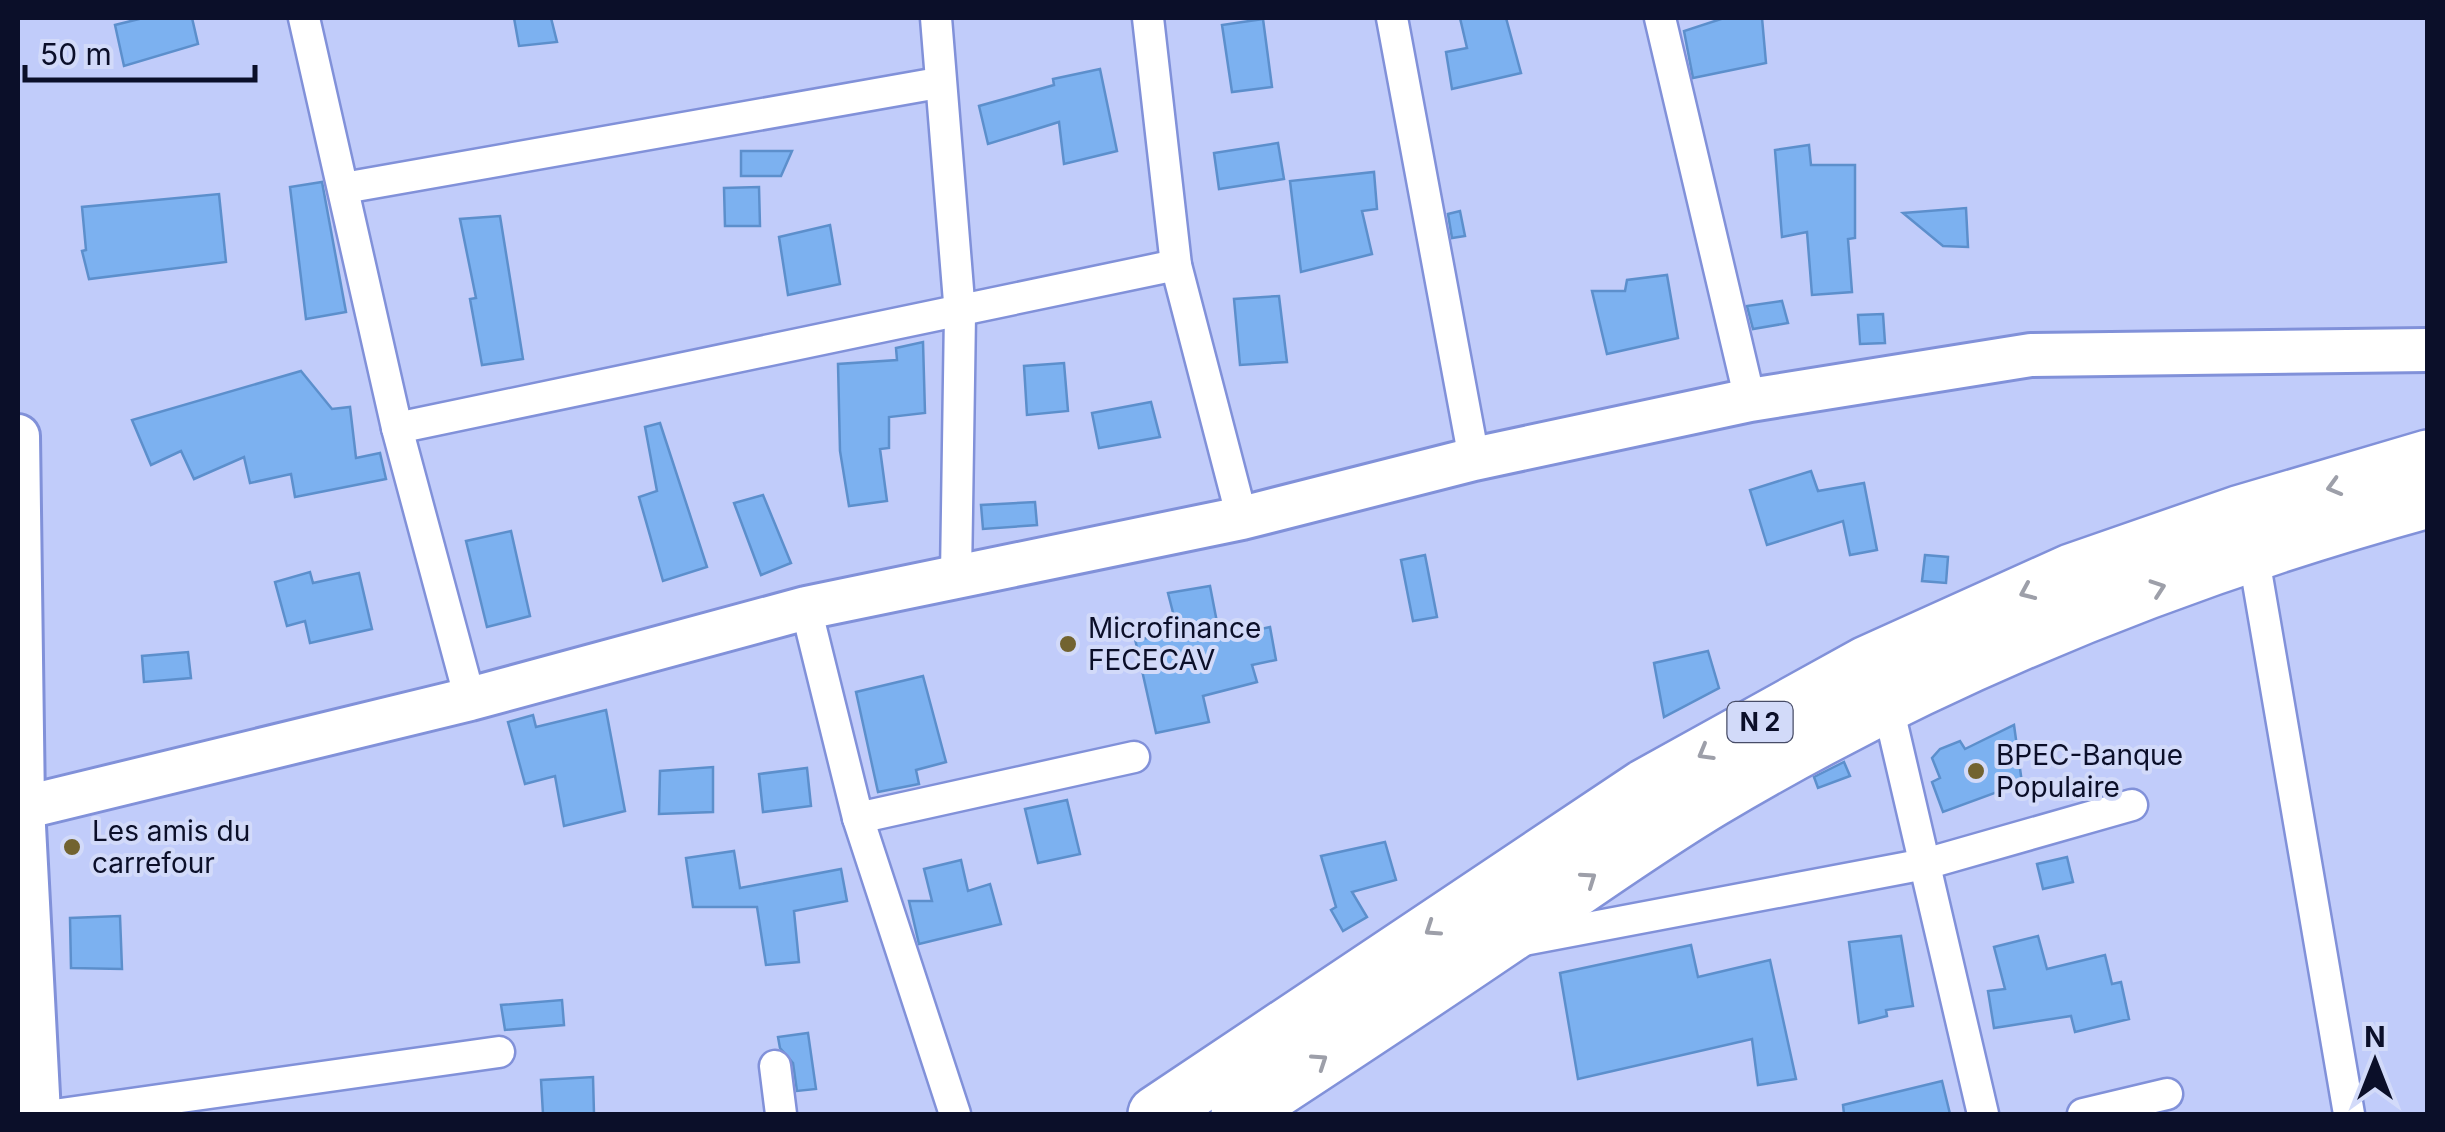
<svg xmlns="http://www.w3.org/2000/svg" width="2445" height="1132" viewBox="0 0 2445 1132" font-family="Inter,sans-serif">
  <rect width="100%" height="100%" fill="#c1ccfa"/>
  <g fill="#7cb1f0" stroke="#5c8fcc" stroke-width="2.5">
    <polygon points="143,18 192,18 198,44 124,66 115,25"/>
    <polygon points="514,18 551,18 557,42 519,46"/>
    <polygon points="1460,18 1506,18 1521,73 1452,89 1446,52 1467,48"/>
    <polygon points="1724,18 1762,18 1766,63 1693,78 1684,31"/>
    <polygon points="1263,19 1272,87 1232,92 1222,25"/>
    <polygon points="1100,69 1117,151 1064,164 1059,122 988,144 979,106 1054,85 1053,79"/>
    <polygon points="1278,143 1284,179 1219,189 1214,153"/>
    <polygon points="1809,145 1811,165 1855,165 1855,238 1848,239 1852,292 1812,295 1807,232 1782,237 1775,150"/>
    <polygon points="741,151 792,151 781,176 741,176"/>
    <polygon points="1374,172 1377,209 1362,211 1372,254 1301,272 1290,181"/>
    <polygon points="322,182 346,312 306,319 290,187"/>
    <polygon points="759,187 760,226 725,226 724,188"/>
    <polygon points="219,194 226,262 89,279 82,251 86,250 82,207"/>
    <polygon points="1966,208 1968,247 1943,246 1903,213"/>
    <polygon points="1460,211 1465,236 1452,238 1448,214"/>
    <polygon points="500,216 523,359 482,365 470,299 476,298 460,219"/>
    <polygon points="830,225 840,284 788,295 779,237"/>
    <polygon points="1667,275 1678,338 1607,354 1592,291 1625,291 1627,280"/>
    <polygon points="1279,296 1287,362 1240,365 1234,299"/>
    <polygon points="1782,301 1788,323 1753,329 1747,306"/>
    <polygon points="1883,314 1885,343 1860,344 1858,315"/>
    <polygon points="923,342 925,413 889,417 889,448 880,449 887,501 849,506 840,451 838,364 897,360 896,348"/>
    <polygon points="1064,363 1068,411 1027,415 1024,366"/>
    <polygon points="301,371 332,409 350,407 356,458 380,453 386,479 295,497 291,474 250,483 244,457 194,479 181,451 151,465 132,420"/>
    <polygon points="1151,402 1160,437 1099,448 1092,413"/>
    <polygon points="660,423 707,567 663,581 639,497 657,491 645,427"/>
    <polygon points="1811,471 1818,491 1864,483 1877,550 1850,555 1843,521 1767,545 1750,490"/>
    <polygon points="763,495 791,563 761,575 734,503"/>
    <polygon points="1035,502 1037,525 983,529 981,505"/>
    <polygon points="511,531 530,616 487,627 466,541"/>
    <polygon points="1425,555 1437,617 1413,621 1401,560"/>
    <polygon points="1925,555 1948,557 1946,583 1922,581"/>
    <polygon points="310,572 313,583 359,573 372,629 310,643 305,621 287,626 275,582"/>
    <polygon points="1210,586 1220,638 1270,627 1276,660 1252,665 1257,682 1203,696 1209,722 1156,733 1135,639 1179,636 1168,593"/>
    <polygon points="1708,651 1719,688 1664,717 1654,663"/>
    <polygon points="188,652 191,678 144,682 142,656"/>
    <polygon points="923,676 946,762 916,770 919,784 878,792 856,692"/>
    <polygon points="606,710 625,811 564,826 555,776 525,784 508,722 533,715 536,727"/>
    <polygon points="2014,725 2022,783 1943,812 1932,782 1940,778 1932,758 1940,749 1960,741 1965,749"/>
    <polygon points="1844,762 1850,776 1818,788 1814,777"/>
    <polygon points="713,767 713,812 659,814 660,771"/>
    <polygon points="807,768 811,806 763,812 759,774"/>
    <polygon points="1067,800 1080,854 1038,863 1025,809"/>
    <polygon points="1385,842 1396,880 1352,892 1367,917 1343,931 1331,910 1336,907 1321,856"/>
    <polygon points="734,851 740,888 841,869 847,901 794,911 799,962 766,965 757,907 693,907 686,858"/>
    <polygon points="2067,857 2073,882 2043,889 2037,864"/>
    <polygon points="961,860 968,891 990,884 1001,924 919,944 909,901 932,901 924,869"/>
    <polygon points="120,916 122,969 71,968 70,918"/>
    <polygon points="1901,936 1913,1006 1886,1010 1887,1016 1859,1023 1849,942"/>
    <polygon points="2038,936 2047,969 2105,955 2112,984 2121,982 2129,1019 2075,1032 2071,1016 1994,1028 1988,991 2005,989 1994,947"/>
    <polygon points="1691,945 1698,977 1770,960 1796,1079 1758,1085 1752,1039 1578,1079 1560,973"/>
    <polygon points="562,1000 564,1025 505,1030 501,1005"/>
    <polygon points="808,1033 816,1089 797,1091 793,1063 780,1048 778,1037"/>
    <polygon points="593,1077 594,1114 543,1114 541,1080"/>
    <polygon points="1942,1081 1950,1114 1844,1114 1843,1105"/>
  </g>
  <g fill="none" stroke-linecap="round" stroke-linejoin="round">
    <g stroke="#8191d9" stroke-width="35">
      <g id="street">
        <polyline points="304,18 397,428 470,699"/>
        <polyline points="936,18 960,314 956,576"/>
        <polyline points="1148,18 1176,265 1242,518"/>
        <polyline points="1392,18 1474,459"/>
        <polyline points="1660,18 1750,400"/>
        <polyline points="344,188 938,83"/>
        <polyline points="397,428 1176,265"/>
        <polyline points="2253,553 2349,1114"/>
        <polyline points="806,608 858,818 955,1114"/>
        <polyline points="1888,707 1983,1114"/>
        <polyline points="858,818 1134,757"/>
        <polyline points="1519,941 1925,864 2132,805"/>
        <polyline points="775,1066 781,1114"/>
        <polyline points="61,1114 499,1052"/>
        <polyline points="2083,1114 2167,1094"/>
      </g>
    </g>
    <g stroke="#8191d9" stroke-width="48">
      <g id="secondary">
        <polyline points="18,436 23,807 39,1114"/>
        <polyline points="18,809 470,699 806,608 1242,518 1474,459 1750,400 2031,355 2428,350"/>
      </g>
    </g>
    <g stroke="#8191d9" stroke-width="60">
      <g id="highway">
        <polyline points="1156,1114 1645,787 1867,664 2071,572 2238,514 2428,458"/>
        <path d="M1239 1114C1323 1059 1407 1004 1491 947 1564 898 1635 846 1711 800 1934 667 2177 569 2428 500"/>
      </g>
    </g>
    <use href="#street" stroke="#fff" stroke-width="30"/>
    <use href="#secondary" stroke="#fff" stroke-width="42"/>
    <use href="#highway" stroke="#fff" stroke-width="55"/>
  </g>
  <defs><path id="oneway-chevron" d="M-2-3.5L2.5 0L-2 3.5" fill="none" stroke-width="1.6" stroke-linecap="round" stroke-linejoin="round" transform="scale(2.5)"/></defs>
  <g stroke="#9d9fa9">
    <use href="#oneway-chevron" transform="translate(2334 487) rotate(164)"/>
    <use href="#oneway-chevron" transform="translate(2158 588) rotate(-19)"/>
    <use href="#oneway-chevron" transform="translate(2027 592) rotate(156)"/>
    <use href="#oneway-chevron" transform="translate(1705 753) rotate(150)"/>
    <use href="#oneway-chevron" transform="translate(1589 879) rotate(-35)"/>
    <use href="#oneway-chevron" transform="translate(1432 929) rotate(146)"/>
    <use href="#oneway-chevron" transform="translate(1320 1061) rotate(-34)"/>
  </g>
  <g fill="#726330" stroke="#d2daf9" stroke-width="4">
    <circle cx="1068" cy="644" r="10"/>
    <circle cx="1976" cy="771" r="10"/>
    <circle cx="72" cy="847" r="10"/>
  </g>
  <g text-anchor="middle" dominant-baseline="central" stroke-width="8" stroke-linejoin="round" paint-order="stroke">
    <rect fill="#d2daf9" stroke="#474c67" stroke-width="2.5" x="1727.5" y="702" width="65" height="40" rx="8"/>
    <g font-size="25" font-weight="bold" fill="#0b0f29">
      <text x="1760" y="722">N 2</text>
    </g>
    <g font-size="28" fill="#0b0f29" stroke="#d2daf9" text-anchor="start">
      <text x="1088" y="628">Microfinance<tspan x="1088" dy="32">FECECAV</tspan></text>
      <text x="1996" y="755">BPEC-Banque<tspan x="1996" dy="32">Populaire</tspan></text>
      <text x="92" y="831">Les amis du<tspan x="92" dy="32">carrefour</tspan></text>
    </g>
  </g>
  <rect width="2445" height="1132" fill="none" stroke="#0b0f29" stroke-width="40"/>
  <g transform="translate(2375 1062)" stroke="#d2daf9" stroke-width="8" paint-order="stroke">
  <path d="M0-8L18 38L0 25L-18 38Z" fill="#0b0f29"/>
  <text y="-15" font-size="28" font-weight="bold" text-anchor="middle" fill="#0b0f29">N</text>
  </g>
  <path d="M25 65v15h230v-15" fill="none" stroke="#0b0f29" stroke-width="5"/>
  <text x="40" y="65" font-size="30" fill="#0b0f29" stroke="#d2daf9" stroke-width="8" paint-order="stroke">50 m</text>
</svg>
